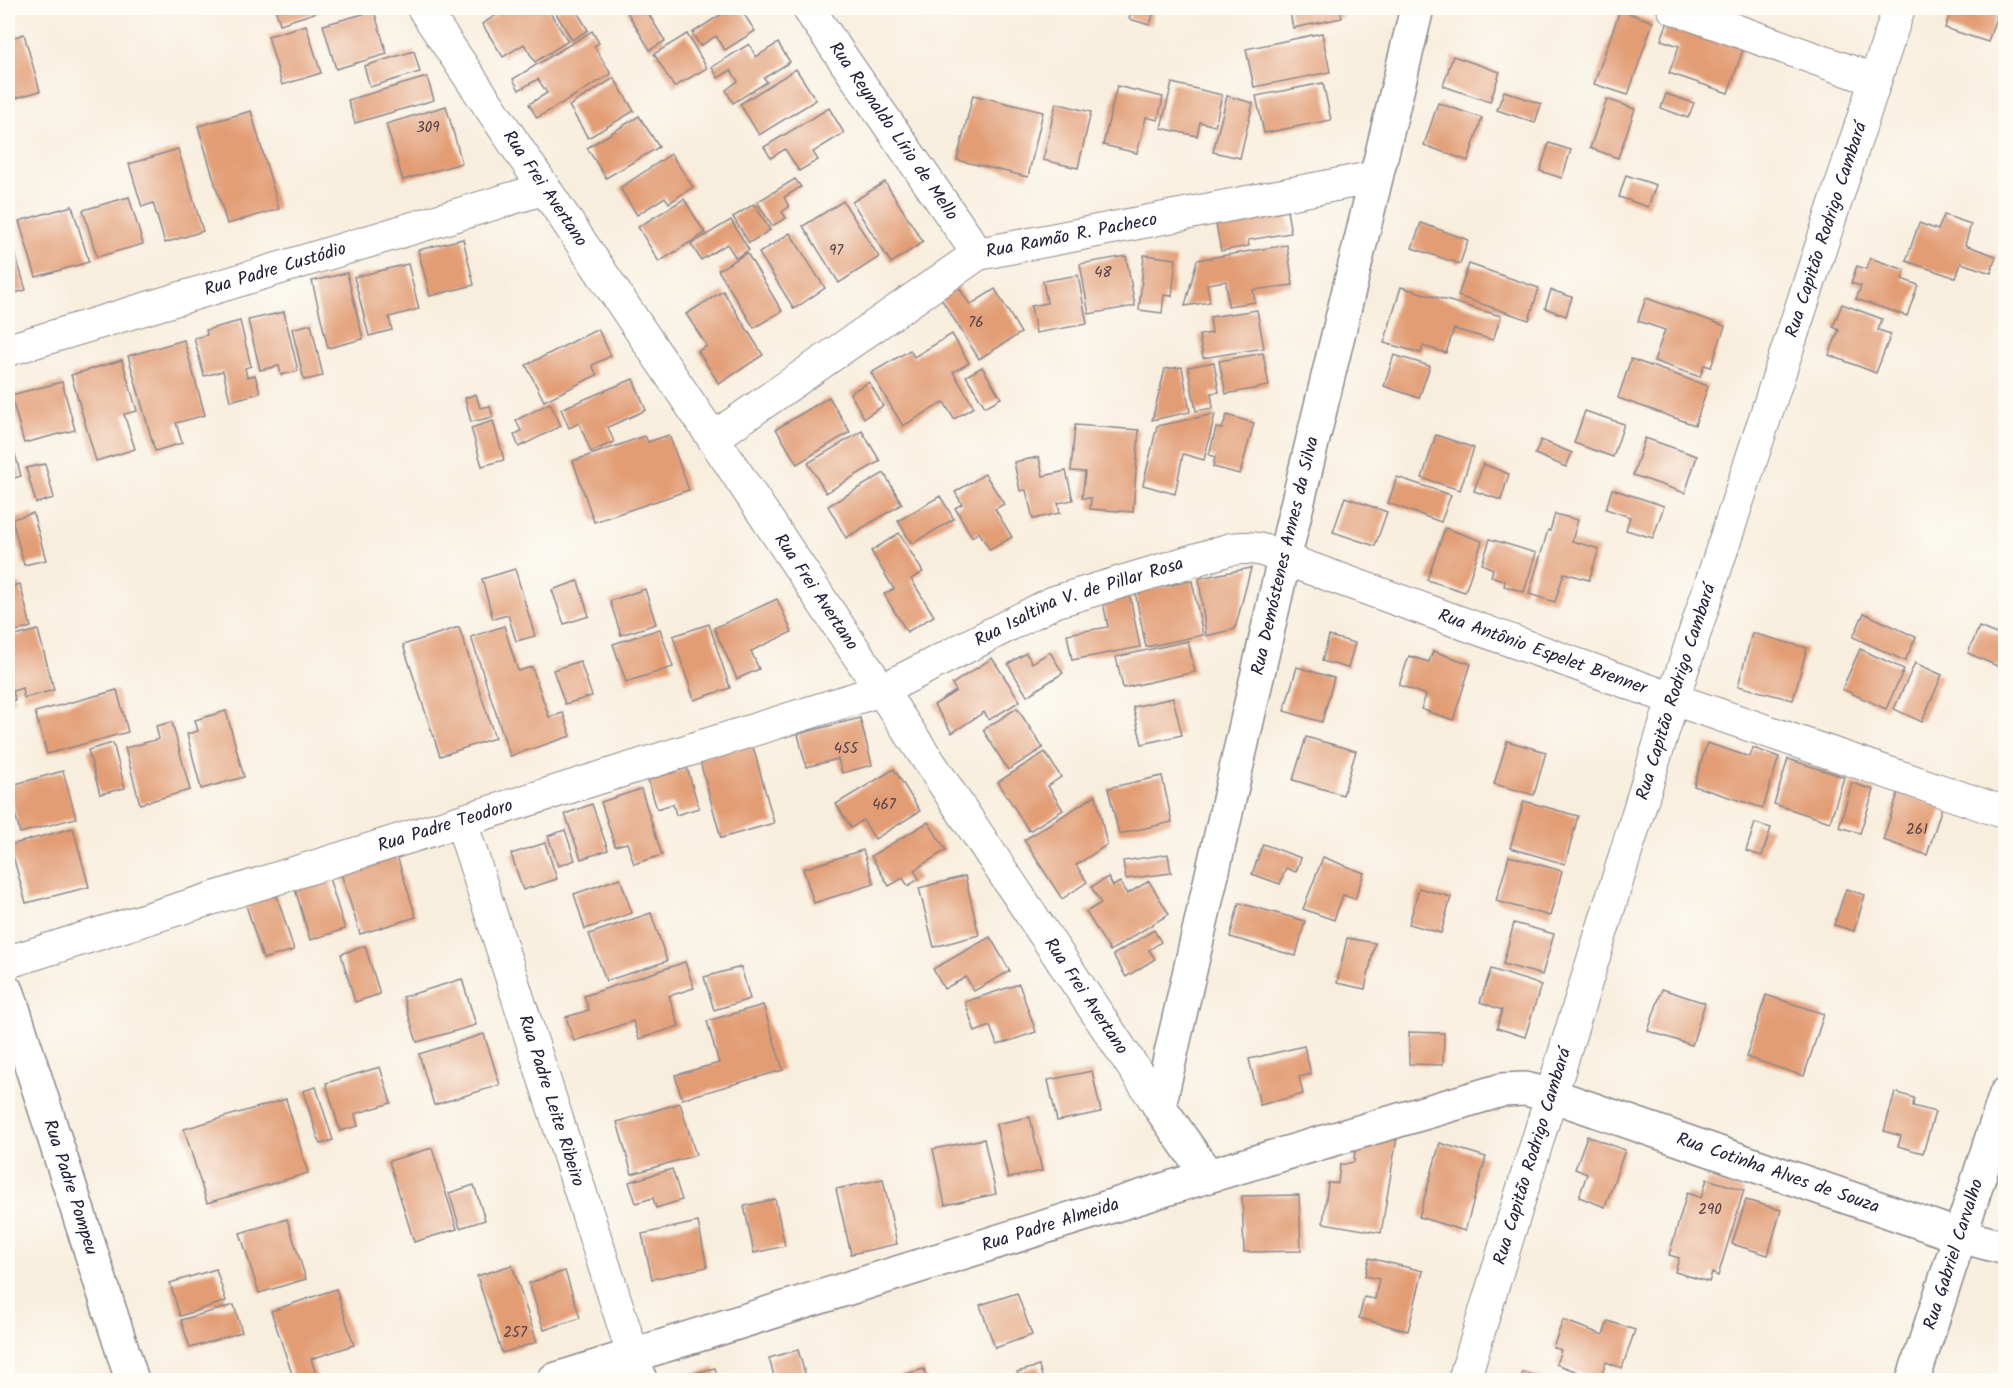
<svg xmlns="http://www.w3.org/2000/svg" width="2013" height="1388" viewBox="0 0 2013 1388" font-family="Kalam,sans-serif">
  <rect width="100%" height="100%" fill="#fdfcf7"/>
  <filter id="ink" filterUnits="userSpaceOnUse"><feTurbulence type="fractalNoise" baseFrequency=".0167" numOctaves="2"/><feDisplacementMap in="SourceGraphic" scale="12" xChannelSelector="R" yChannelSelector="G"/><feConvolveMatrix kernelMatrix="1 2 1 2 8 2 1 2 1" color-interpolation-filters="sRGB"/></filter>
  <filter id="wash" filterUnits="userSpaceOnUse"><feTurbulence type="fractalNoise" baseFrequency=".008" numOctaves="4" result="noise"/><feDisplacementMap in="SourceGraphic" scale="24" xChannelSelector="R" yChannelSelector="G"/><feGaussianBlur stdDeviation="1.35" result="paint"/><feColorMatrix in="noise" values="0 0 0 0 0 0 0 0 0 0 0 0 0 0 0 0 0 1.4 0 .05"/><feComposite in="paint" operator="in"/></filter>
  <g filter="url(#wash)">
    <rect width="100%" height="100%" fill="#f8eedd"/>
    <g id="blocks">
      <g fill="#e29d75">
        <polygon points="275,8 330,8 280,24"/>
        <polygon points="490,8 547,8 568,41 535,62 524,44 503,57 482,24 495,16"/>
        <polygon points="562,8 575,8 588,30 572,40 555,12"/>
        <polygon points="635,8 645,8 665,41 650,50 627,12"/>
        <polygon points="731,8 740,8 755,31 725,50 716,36 700,46 692,33"/>
        <polygon points="1132,8 1155,8 1150,25 1129,19"/>
        <polygon points="1289,8 1340,8 1342,18 1293,28"/>
        <polygon points="1952,8 1999,8 1988,42 1945,28"/>
        <polygon points="1620,10 1653,22 1628,95 1594,84"/>
        <polygon points="374,11 387,54 336,69 323,25"/>
        <polygon points="1668,21 1744,47 1728,93 1669,73 1679,46 1661,40"/>
        <polygon points="306,25 321,73 282,85 268,36"/>
        <polygon points="592,31 599,43 594,46 611,74 537,118 529,104 547,93 538,79 519,90 513,79"/>
        <polygon points="1322,33 1330,72 1254,87 1246,49"/>
        <polygon points="24,34 40,91 9,100 8,94 8,39"/>
        <polygon points="687,34 707,68 674,87 654,54"/>
        <polygon points="778,43 790,62 764,78 767,82 733,103 726,90 738,81 731,70 718,78 712,67 749,44 756,57"/>
        <polygon points="414,51 420,72 370,87 364,66"/>
        <polygon points="1453,56 1500,72 1490,102 1443,86"/>
        <polygon points="796,69 816,100 759,135 740,104"/>
        <polygon points="427,77 434,100 355,123 348,100"/>
        <polygon points="614,78 634,111 588,138 569,106"/>
        <polygon points="1172,83 1222,95 1215,126 1200,122 1197,136 1161,128"/>
        <polygon points="1323,83 1331,120 1264,133 1256,96"/>
        <polygon points="1117,86 1163,97 1158,120 1146,117 1137,153 1103,145"/>
        <polygon points="1504,91 1541,104 1535,123 1497,110"/>
        <polygon points="1666,94 1694,103 1688,118 1661,108"/>
        <polygon points="973,95 1043,112 1028,177 957,160"/>
        <polygon points="1227,96 1253,103 1240,158 1213,152"/>
        <polygon points="1607,99 1635,109 1618,158 1590,148"/>
        <polygon points="1056,103 1091,112 1078,168 1043,160"/>
        <polygon points="1438,103 1482,118 1468,161 1424,145"/>
        <polygon points="446,106 462,163 403,180 386,124"/>
        <polygon points="829,108 844,133 813,152 818,160 799,171 785,149 771,158 764,147"/>
        <polygon points="251,111 279,209 227,224 198,126"/>
        <polygon points="639,116 659,147 606,178 587,148"/>
        <polygon points="1549,143 1571,150 1562,178 1540,171"/>
        <polygon points="178,149 203,231 165,243 153,203 142,207 129,164"/>
        <polygon points="671,154 693,187 669,203 665,197 637,215 620,188"/>
        <polygon points="1626,175 1656,185 1648,207 1619,197"/>
        <polygon points="795,179 801,187 784,197 789,207 782,212 786,218 772,226 757,202"/>
        <polygon points="885,182 923,242 891,263 852,202"/>
        <polygon points="129,197 143,244 97,257 83,210"/>
        <polygon points="684,199 705,233 659,262 638,227"/>
        <polygon points="843,201 879,257 839,283 803,226"/>
        <polygon points="754,204 770,230 749,243 733,217"/>
        <polygon points="72,206 89,262 36,277 19,221"/>
        <polygon points="1287,211 1291,233 1248,240 1249,246 1221,251 1216,224"/>
        <polygon points="1944,215 1971,224 1965,245 1996,256 1991,273 1961,263 1956,278 1906,261 1919,223 1938,230"/>
        <polygon points="731,220 749,250 736,258 727,244 701,260 691,244"/>
        <polygon points="1421,223 1468,240 1460,264 1412,248"/>
        <polygon points="8,230 26,290 8,295"/>
        <polygon points="790,233 825,288 794,309 759,253"/>
        <polygon points="463,239 474,285 430,296 418,250"/>
        <polygon points="1287,245 1293,285 1253,290 1255,302 1228,306 1226,281 1207,284 1210,302 1185,306 1197,260"/>
        <polygon points="747,253 782,311 754,328 718,270"/>
        <polygon points="1144,255 1176,259 1172,296 1164,295 1162,313 1139,310"/>
        <polygon points="1126,256 1135,306 1089,314 1080,264"/>
        <polygon points="1870,258 1905,270 1902,279 1918,285 1907,316 1856,299 1861,286 1851,283 1857,266 1866,269"/>
        <polygon points="408,264 419,309 389,317 392,330 369,336 354,277"/>
        <polygon points="1469,264 1539,288 1529,320 1458,296"/>
        <polygon points="347,273 363,339 328,348 312,281"/>
        <polygon points="1078,275 1087,324 1036,333 1031,306 1047,303 1043,281"/>
        <polygon points="958,286 970,305 995,289 1021,333 979,359 940,297"/>
        <polygon points="1401,287 1501,316 1493,340 1454,329 1446,353 1423,346 1421,353 1384,343"/>
        <polygon points="1551,290 1572,297 1566,316 1545,308"/>
        <polygon points="723,291 763,355 719,384 698,351 707,346 686,314"/>
        <polygon points="1646,298 1725,326 1711,367 1704,365 1700,377 1654,361 1665,330 1638,321"/>
        <polygon points="1842,304 1882,319 1878,330 1891,334 1876,373 1829,355 1839,330 1833,327"/>
        <polygon points="1257,310 1264,348 1203,358 1199,335 1212,333 1210,317"/>
        <polygon points="284,312 298,371 281,375 279,366 260,370 248,320"/>
        <polygon points="240,321 251,366 245,368 247,377 255,375 260,393 230,401 223,371 204,376 194,338 207,335 206,330"/>
        <polygon points="311,324 323,376 304,380 292,329"/>
        <polygon points="598,329 611,356 592,365 597,375 544,401 526,365"/>
        <polygon points="952,334 969,363 953,372 974,407 954,419 944,402 903,426 871,373 910,350 914,357"/>
        <polygon points="184,340 205,415 176,423 182,443 155,451 128,356"/>
        <polygon points="1263,353 1269,386 1226,394 1219,361"/>
        <polygon points="1394,355 1430,366 1419,398 1384,386"/>
        <polygon points="1631,359 1708,386 1695,425 1618,398"/>
        <polygon points="122,360 137,411 124,414 135,449 96,461 71,375"/>
        <polygon points="1214,362 1219,392 1211,393 1213,408 1196,411 1188,367"/>
        <polygon points="982,367 1001,398 985,407 966,376"/>
        <polygon points="1182,367 1190,412 1152,420 1165,369"/>
        <polygon points="633,379 646,410 608,427 614,442 591,452 579,423 569,428 561,409"/>
        <polygon points="62,382 75,430 24,443 11,395"/>
        <polygon points="869,382 883,406 864,418 850,393"/>
        <polygon points="476,394 480,408 490,406 493,417 471,422 465,398"/>
        <polygon points="829,397 850,432 797,464 776,429"/>
        <polygon points="550,403 561,426 519,447 514,435 521,431 516,420"/>
        <polygon points="1585,411 1624,424 1613,457 1574,443"/>
        <polygon points="1215,414 1204,460 1183,454 1175,494 1143,485 1157,426"/>
        <polygon points="1227,415 1254,423 1240,474 1213,467 1215,457 1209,455 1216,428 1222,429"/>
        <polygon points="493,421 504,460 482,466 471,428"/>
        <polygon points="1075,425 1139,430 1133,512 1090,509 1091,498 1082,498 1085,472 1071,471"/>
        <polygon points="862,431 880,461 826,493 808,463"/>
        <polygon points="8,435 10,435 21,476 8,480"/>
        <polygon points="669,435 689,490 594,522 573,461 645,436 648,442"/>
        <polygon points="1436,435 1474,448 1460,490 1422,478"/>
        <polygon points="1645,438 1697,456 1685,493 1633,475"/>
        <polygon points="1541,440 1572,453 1566,467 1535,454"/>
        <polygon points="1039,457 1043,476 1066,471 1073,500 1058,503 1060,513 1033,519 1026,490 1020,491 1014,462"/>
        <polygon points="45,464 54,498 36,503 26,468"/>
        <polygon points="1483,464 1509,474 1501,500 1474,491"/>
        <polygon points="884,473 902,504 846,538 828,506"/>
        <polygon points="985,474 1004,504 995,509 1012,537 990,550 979,532 972,537 955,508 962,504 955,492"/>
        <polygon points="1397,477 1451,495 1441,522 1388,503"/>
        <polygon points="1612,489 1664,506 1653,538 1626,530 1630,517 1606,509"/>
        <polygon points="940,496 954,519 912,544 898,521"/>
        <polygon points="1345,497 1387,512 1375,546 1333,532"/>
        <polygon points="33,513 46,560 24,565 12,519"/>
        <polygon points="1555,514 1578,520 1572,541 1599,549 1589,580 1564,573 1555,602 1529,594 1548,530 1550,531"/>
        <polygon points="1445,528 1482,541 1465,592 1427,580"/>
        <polygon points="899,533 923,572 911,579 934,616 907,632 884,594 894,589 871,551"/>
        <polygon points="1490,539 1536,553 1524,592 1504,586 1505,581 1491,576 1493,569 1482,564"/>
        <polygon points="1251,568 1235,629 1206,636 1199,578"/>
        <polygon points="515,569 535,636 516,641 508,615 493,619 482,579"/>
        <polygon points="578,581 589,616 564,624 552,590"/>
        <polygon points="1192,581 1203,635 1146,647 1135,592"/>
        <polygon points="20,584 31,627 8,633 8,587"/>
        <polygon points="645,589 656,624 621,635 610,601"/>
        <polygon points="1129,592 1140,647 1072,660 1067,634 1108,627 1102,597"/>
        <polygon points="777,599 792,632 751,651 759,669 737,679 714,628"/>
        <polygon points="1864,613 1916,637 1905,661 1853,637"/>
        <polygon points="709,624 730,688 694,700 673,636"/>
        <polygon points="504,626 518,671 532,667 549,717 563,713 571,736 510,756 471,637"/>
        <polygon points="459,627 495,738 440,756 403,645"/>
        <polygon points="1979,627 2006,638 2006,670 1968,653"/>
        <polygon points="660,629 673,667 626,682 613,644"/>
        <polygon points="38,630 54,690 24,698 22,688 13,691 15,700 8,702 8,638"/>
        <polygon points="1752,633 1807,648 1793,700 1738,686"/>
        <polygon points="1329,636 1355,643 1348,668 1322,661"/>
        <polygon points="1188,641 1195,672 1123,688 1116,657"/>
        <polygon points="1860,649 1904,669 1886,709 1842,689"/>
        <polygon points="1433,651 1471,664 1453,720 1421,709 1426,695 1399,685 1409,656 1429,662"/>
        <polygon points="1050,652 1063,673 1027,696 1008,664 1026,653 1032,663"/>
        <polygon points="992,658 1020,701 989,720 984,712 952,733 934,705 956,691 952,684"/>
        <polygon points="580,661 592,696 565,704 553,670"/>
        <polygon points="1915,663 1942,675 1922,722 1894,709"/>
        <polygon points="1297,667 1334,678 1322,722 1284,711"/>
        <polygon points="117,690 128,732 47,754 35,712"/>
        <polygon points="1173,698 1182,735 1142,744 1133,707"/>
        <polygon points="1017,708 1043,748 1008,770 983,730"/>
        <polygon points="226,711 244,777 201,789 187,734 198,731 195,720"/>
        <polygon points="860,718 872,765 842,773 838,759 806,767 798,734"/>
        <polygon points="172,722 190,790 140,804 125,748 159,739 156,726"/>
        <polygon points="1306,737 1356,751 1343,795 1293,780"/>
        <polygon points="1507,741 1546,752 1534,795 1494,784"/>
        <polygon points="113,743 125,788 100,794 88,750"/>
        <polygon points="752,743 774,823 721,838 699,758"/>
        <polygon points="1707,743 1750,757 1753,748 1779,757 1763,808 1694,786"/>
        <polygon points="1045,752 1061,777 1048,786 1063,810 1029,831 998,782"/>
        <polygon points="1788,759 1844,777 1830,822 1774,804"/>
        <polygon points="687,768 699,808 676,815 673,804 657,809 648,780"/>
        <polygon points="894,769 920,811 875,839 863,820 851,828 836,804"/>
        <polygon points="63,771 76,818 20,833 8,786"/>
        <polygon points="1162,776 1172,822 1119,834 1108,788"/>
        <polygon points="1852,783 1874,790 1860,833 1839,827"/>
        <polygon points="641,789 662,855 634,864 627,843 615,846 601,802"/>
        <polygon points="1898,793 1942,807 1927,855 1883,840"/>
        <polygon points="1096,795 1107,845 1076,865 1087,882 1062,899 1024,840"/>
        <polygon points="1524,801 1578,816 1565,864 1510,848"/>
        <polygon points="592,804 608,850 581,859 565,814"/>
        <polygon points="928,822 946,850 914,870 919,879 908,886 903,878 889,886 871,856"/>
        <polygon points="1755,823 1771,828 1762,856 1746,851"/>
        <polygon points="73,828 89,887 26,903 10,845"/>
        <polygon points="565,830 575,860 558,866 548,836"/>
        <polygon points="545,843 557,879 523,890 511,854"/>
        <polygon points="1263,844 1301,858 1296,872 1286,868 1280,884 1252,874"/>
        <polygon points="863,850 874,884 814,903 803,869"/>
        <polygon points="1168,854 1171,873 1126,879 1123,861"/>
        <polygon points="397,856 416,917 360,934 341,873"/>
        <polygon points="1509,856 1562,871 1550,916 1496,901"/>
        <polygon points="1323,857 1364,873 1355,899 1343,895 1334,920 1303,909"/>
        <polygon points="965,876 979,935 934,947 919,888"/>
        <polygon points="1108,877 1113,886 1120,882 1127,894 1149,881 1169,914 1110,951 1086,912 1101,903 1091,887"/>
        <polygon points="329,878 345,929 310,940 295,889"/>
        <polygon points="620,878 632,913 585,929 574,894"/>
        <polygon points="1419,888 1451,897 1441,933 1409,924"/>
        <polygon points="1846,889 1865,895 1854,931 1834,925"/>
        <polygon points="276,893 294,950 263,959 245,902"/>
        <polygon points="1239,903 1305,921 1296,956 1230,937"/>
        <polygon points="651,913 667,961 606,981 589,934"/>
        <polygon points="1514,923 1554,934 1542,975 1503,964"/>
        <polygon points="1154,930 1161,942 1149,950 1155,959 1126,977 1113,955"/>
        <polygon points="990,937 1010,971 974,991 966,977 944,989 933,969"/>
        <polygon points="1347,938 1375,943 1365,989 1337,983"/>
        <polygon points="365,946 380,994 355,1002 341,954"/>
        <polygon points="685,962 694,988 669,996 679,1026 639,1039 633,1021 574,1041 566,1017 589,1010 584,996"/>
        <polygon points="741,967 750,999 714,1010 704,977"/>
        <polygon points="1491,969 1541,985 1525,1037 1497,1028 1502,1010 1480,1002"/>
        <polygon points="462,979 476,1025 417,1042 403,997"/>
        <polygon points="1019,984 1036,1032 997,1045 990,1026 975,1032 965,1002"/>
        <polygon points="1662,989 1705,1003 1692,1045 1648,1031"/>
        <polygon points="1766,995 1824,1014 1804,1076 1746,1057"/>
        <polygon points="763,1005 783,1070 682,1099 675,1075 719,1063 707,1021"/>
        <polygon points="1409,1032 1444,1033 1443,1065 1409,1064"/>
        <polygon points="484,1034 500,1085 434,1105 419,1054"/>
        <polygon points="1304,1046 1311,1074 1299,1077 1303,1094 1260,1105 1249,1059"/>
        <polygon points="380,1067 391,1103 355,1114 358,1126 340,1131 326,1083"/>
        <polygon points="1092,1071 1101,1112 1057,1121 1048,1080"/>
        <polygon points="316,1087 333,1140 320,1144 303,1091"/>
        <polygon points="1895,1092 1914,1098 1913,1106 1935,1112 1923,1153 1898,1146 1901,1136 1884,1131"/>
        <polygon points="286,1099 308,1173 207,1203 184,1129"/>
        <polygon points="680,1103 696,1155 632,1174 617,1122"/>
        <polygon points="1030,1117 1042,1171 1008,1178 996,1124"/>
        <polygon points="1587,1136 1625,1150 1605,1207 1579,1197 1587,1174 1575,1169"/>
        <polygon points="1397,1137 1381,1233 1323,1223 1328,1183 1338,1183 1340,1165 1354,1162 1355,1149"/>
        <polygon points="984,1139 996,1194 945,1205 933,1149"/>
        <polygon points="1440,1143 1486,1157 1465,1231 1419,1217"/>
        <polygon points="432,1148 457,1229 414,1242 389,1161"/>
        <polygon points="672,1169 682,1200 656,1208 653,1198 636,1203 629,1182"/>
        <polygon points="883,1179 897,1244 851,1254 836,1189"/>
        <polygon points="1707,1179 1744,1190 1718,1276 1712,1273 1709,1282 1675,1272 1679,1258 1669,1255 1687,1193 1701,1198"/>
        <polygon points="474,1185 485,1220 460,1228 449,1193"/>
        <polygon points="1299,1195 1301,1251 1244,1252 1242,1196"/>
        <polygon points="775,1199 785,1246 754,1253 744,1206"/>
        <polygon points="1746,1200 1781,1210 1768,1255 1732,1244"/>
        <polygon points="287,1219 306,1279 259,1293 240,1233"/>
        <polygon points="698,1222 707,1267 652,1279 642,1234"/>
        <polygon points="1369,1258 1423,1271 1408,1331 1359,1318 1364,1297 1375,1299 1379,1279 1365,1276"/>
        <polygon points="512,1265 537,1342 502,1353 477,1276"/>
        <polygon points="216,1269 226,1301 180,1316 170,1283"/>
        <polygon points="565,1271 580,1318 544,1330 529,1283"/>
        <polygon points="336,1289 354,1345 311,1359 318,1380 294,1380 271,1311"/>
        <polygon points="1017,1293 1032,1335 995,1348 980,1305"/>
        <polygon points="234,1305 242,1332 190,1348 181,1320"/>
        <polygon points="1563,1320 1603,1335 1608,1321 1635,1330 1622,1368 1606,1362 1600,1380 1556,1364 1561,1350 1553,1347"/>
        <polygon points="798,1350 807,1380 775,1380 769,1358"/>
        <polygon points="1039,1366 1043,1380 1020,1380 1017,1372"/>
        <polygon points="715,1368 718,1380 683,1380 682,1376"/>
        <polygon points="924,1369 927,1380 883,1380"/>
        <polygon points="1523,1372 1549,1380 1521,1380"/>
      </g>
    </g>
  </g>
  <g filter="url(#ink)">
    <use href="#blocks" fill-opacity="0" stroke="#8d888c" stroke-width="1.5"/>
    <g fill="none" stroke-linecap="round" stroke-linejoin="round">
      <g stroke="#8d888c" stroke-width="34">
        <g id="street">
          <path id="s1" d="M423 8 713 438 1159 1106"/>
          <path id="s2" d="M808 8 978 254"/>
          <polyline points="1673,8 1875,80"/>
          <path id="s3" d="M8 350 543 189"/>
          <path id="s4" d="M713 438 978 254 1376 177"/>
          <path id="s5" d="M461 821 641 1380"/>
          <path id="s6" d="M8 962 882 690 1054 602 1231 549C1255 546 1263 549 1284 559L1673 699 2006 813"/>
          <path id="s7" d="M1464 1380 1673 699 1899 8"/>
        </g>
      </g>
      <g stroke="#8d888c" stroke-width="36">
        <g id="secondary">
          <path id="s8" d="M8 993 132 1380"/>
          <path id="s9" d="M1208 1176 1159 1106 1284 559 1417 8"/>
          <path id="s10" d="M554 1380 1208 1176 1502 1090 1525 1089 1551 1095 1960 1236 2006 1248"/>
          <path id="s11" d="M1913 1380 2006 1094"/>
        </g>
      </g>
      <use href="#street" stroke="#fff" stroke-width="32"/>
      <use href="#secondary" stroke="#fff" stroke-width="33"/>
    </g>
  </g>
  <g text-anchor="middle" dominant-baseline="central" stroke-width="4.5" stroke-linejoin="round" paint-order="stroke">
    <g font-size="15" fill="#52414a">
      <text x="428" y="128">309</text>
      <text x="836" y="251">97</text>
      <text x="1103" y="273">48</text>
      <text x="976" y="323">76</text>
      <text x="846" y="749">455</text>
      <text x="884" y="805">467</text>
      <text x="1917" y="830">261</text>
      <text x="1710" y="1210">290</text>
      <text x="515" y="1333">257</text>
    </g>
    <g font-size="18" fill="#22223b" stroke="#fdfcf7">
      <text stroke="none"><textPath href="#s2" startOffset="150">Rua Reynaldo Lírio de Mello</textPath></text>
      <text stroke="none"><textPath href="#s1" startOffset="218">Rua Frei Avertano</textPath></text>
      <text stroke="none"><textPath href="#s7" startOffset="1206">Rua Capitão Rodrigo Cambará</textPath></text>
      <text stroke="none"><textPath href="#s4" startOffset="418">Rua Ramão R. Pacheco</textPath></text>
      <text stroke="none"><textPath href="#s3" startOffset="279">Rua Padre Custódio</textPath></text>
      <text stroke="none"><textPath href="#s9" startOffset="650">Rua Demóstenes Annes da Silva</textPath></text>
      <text stroke="none"><textPath href="#s1" startOffset="704">Rua Frei Avertano</textPath></text>
      <text stroke="none"><textPath href="#s6" startOffset="1132">Rua Isaltina V. de Pillar Rosa</textPath></text>
      <text stroke="none"><textPath href="#s6" startOffset="1623">Rua Antônio Espelet Brenner</textPath></text>
      <text stroke="none"><textPath href="#s7" startOffset="720">Rua Capitão Rodrigo Cambará</textPath></text>
      <text stroke="none"><textPath href="#s6" startOffset="458">Rua Padre Teodoro</textPath></text>
      <text stroke="none"><textPath href="#s1" startOffset="1190">Rua Frei Avertano</textPath></text>
      <text stroke="none"><textPath href="#s5" startOffset="294">Rua Padre Leite Ribeiro</textPath></text>
      <text stroke="none"><textPath href="#s7" startOffset="234">Rua Capitão Rodrigo Cambará</textPath></text>
      <text stroke="none"><textPath href="#s10" startOffset="1281">Rua Cotinha Alves de Souza</textPath></text>
      <text stroke="none"><textPath href="#s8" startOffset="204">Rua Padre Pompeu</textPath></text>
      <text stroke="none"><textPath href="#s10" startOffset="520">Rua Padre Almeida</textPath></text>
      <text stroke="none"><textPath href="#s11" startOffset="132">Rua Gabriel Carvalho</textPath></text>
    </g>
  </g>
  <rect width="2013" height="1388" fill="none" stroke="#fdfcf7" stroke-width="30"/>
</svg>
